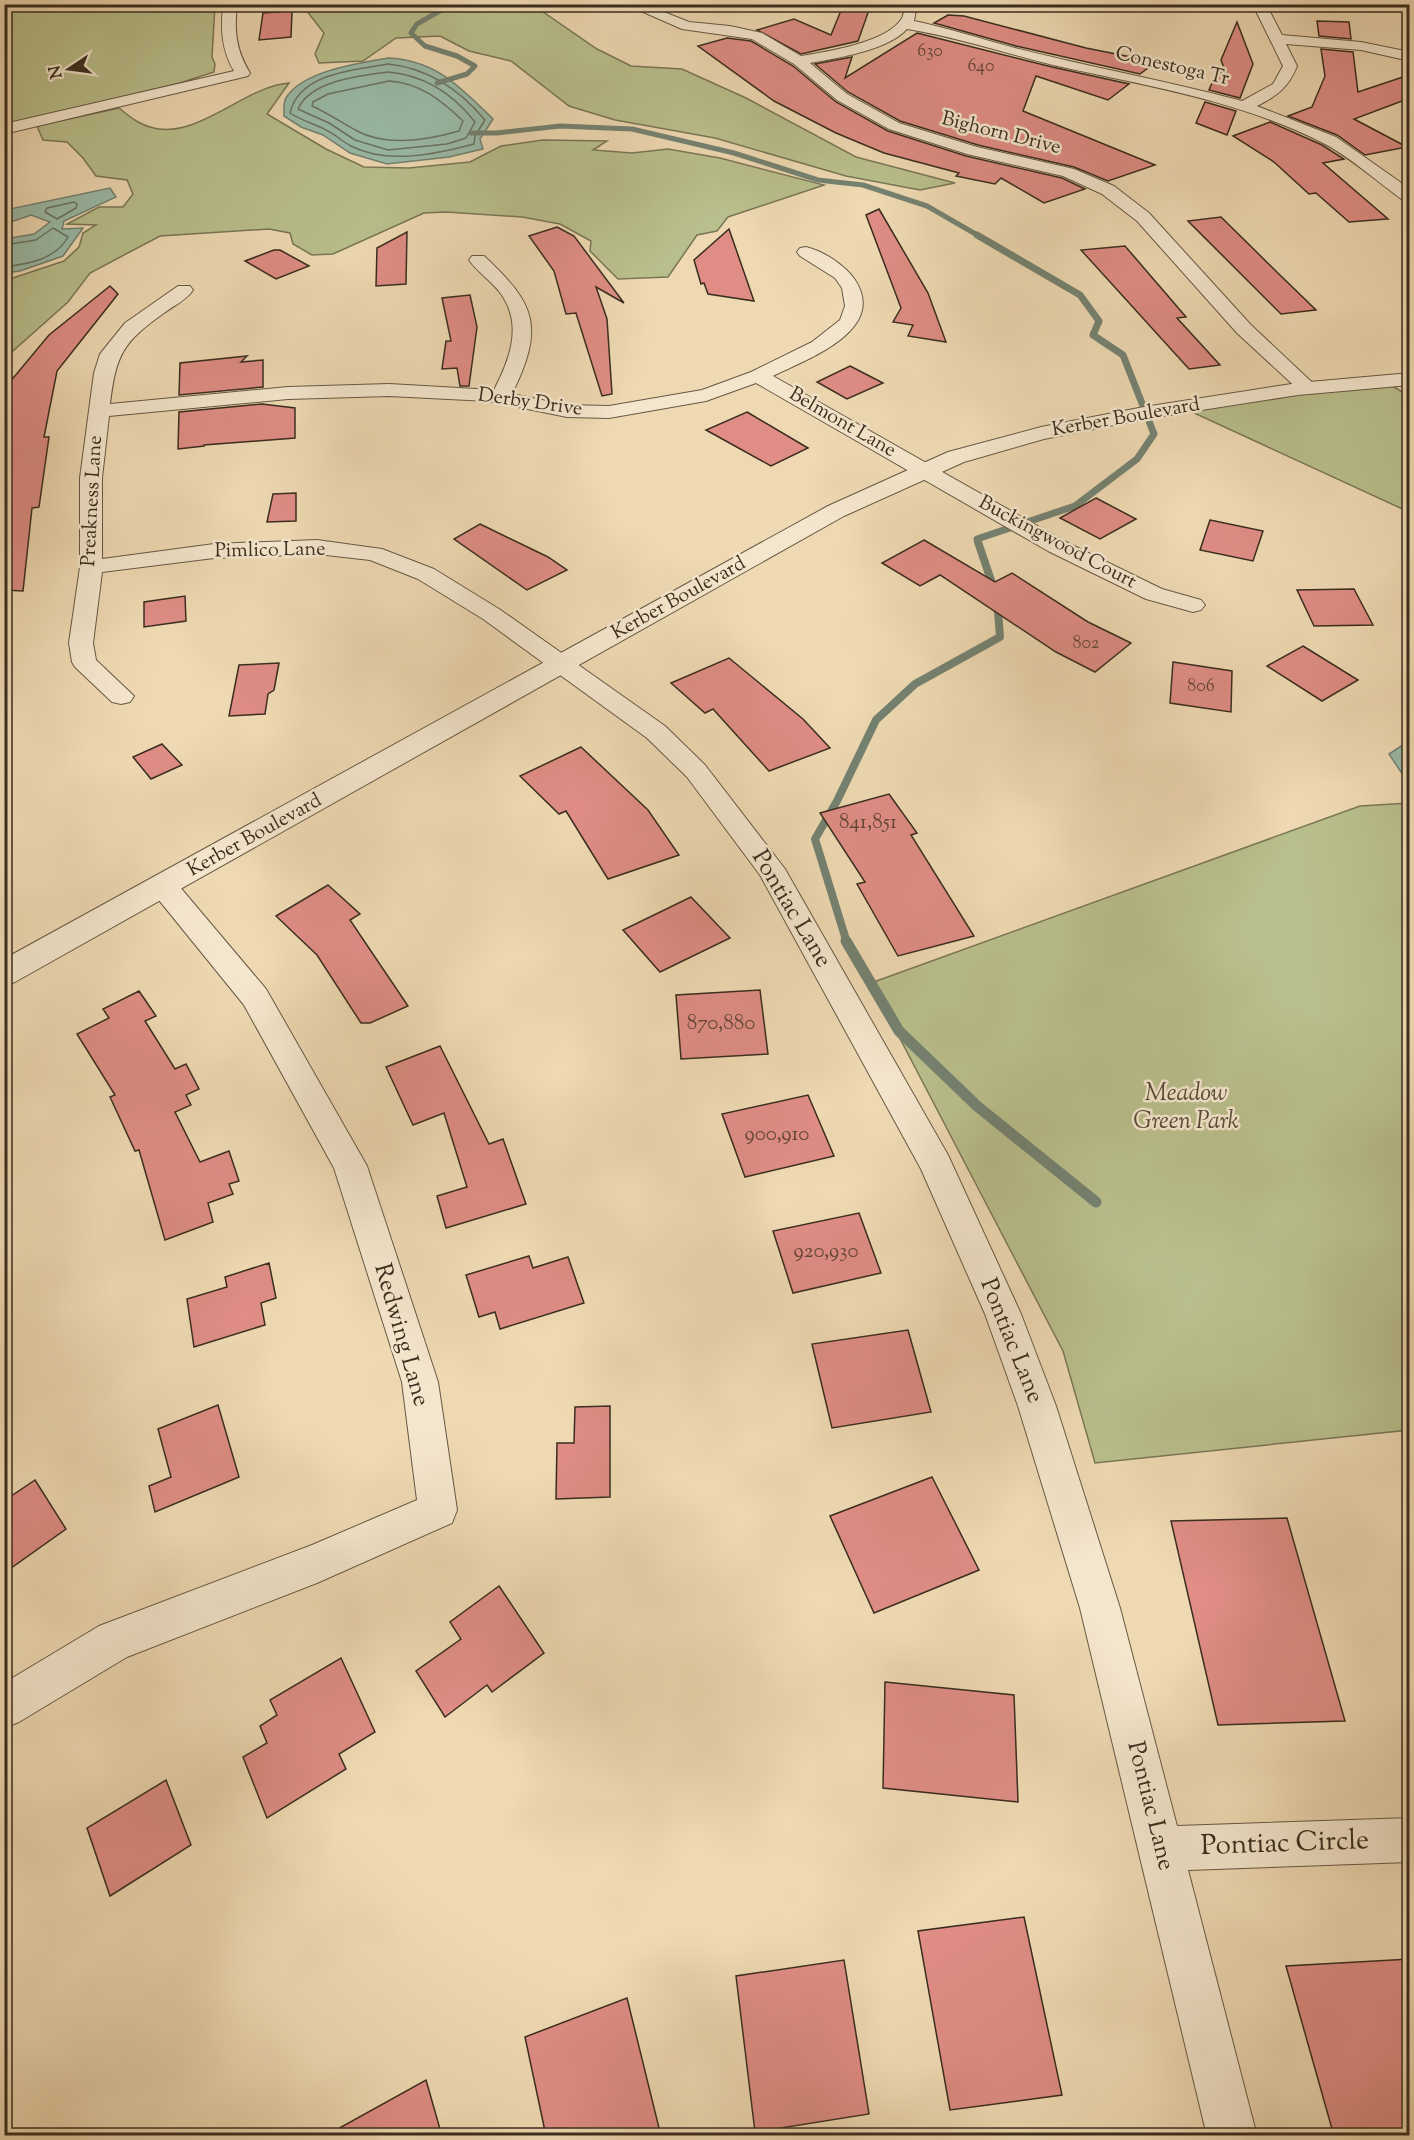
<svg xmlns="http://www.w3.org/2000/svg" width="1414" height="2140" viewBox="0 0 1414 2140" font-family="'Sorts Mill Goudy',serif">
  <rect width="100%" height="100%" fill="#eed9b2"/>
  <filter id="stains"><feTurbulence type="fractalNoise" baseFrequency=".00333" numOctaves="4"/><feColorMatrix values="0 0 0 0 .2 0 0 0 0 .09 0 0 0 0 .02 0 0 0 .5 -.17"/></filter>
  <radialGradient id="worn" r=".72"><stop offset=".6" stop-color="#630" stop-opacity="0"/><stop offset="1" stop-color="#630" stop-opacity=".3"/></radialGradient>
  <g fill="#b9bf8c" stroke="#7a7656" stroke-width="1.5">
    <polygon points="4,5 215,5 212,57 215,64 214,72 180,83 5,125"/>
    <polygon points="311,5 533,5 597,49 631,66 682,69 746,98 856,157 955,183 920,190 846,176 715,138 615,120 569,106 511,61 469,51 440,36 396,38 363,61 319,63 315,54 324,33 306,10"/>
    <path d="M289 83 267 114 326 149 364 167 409 168 470 162 501 146 543 140 607 141 593 150 632 153 668 149 720 158 824 185 728 217 717 231 697 235 668 277 618 279 590 251 591 241 560 224 522 217 446 212 424 213 333 254 312 255 293 244 290 233 269 229 160 236 90 273 68 302 5 358V278L10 279 64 261 79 247 83 233 96 225 67 224 99 207H123L133 194 127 180 96 176 83 158 67 142 43 140 37 126 119 108C125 113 131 118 138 122 189 151 239 87 289 83Z"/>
    <polygon points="1384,381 1409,396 1409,512 1181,407"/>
    <polygon points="1409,803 1409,1430 1095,1463 1063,1351 871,983 1360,806"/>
  </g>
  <g fill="#9abba8" stroke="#748271" stroke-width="1.5">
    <path d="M388 58C436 60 460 87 493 119L480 139 483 149 449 157 387 164 350 153 323 135 301 127 284 116C284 110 283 103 286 98 302 71 359 63 388 58Z"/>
    <polygon points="110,188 116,197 64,221 62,229 83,228 63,256 20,271 5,273 5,239 34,234 50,222 31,215 5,224 5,210"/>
    <polygon points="1409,741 1409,784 1389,754"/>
  </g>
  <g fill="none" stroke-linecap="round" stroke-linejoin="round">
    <g stroke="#6a7464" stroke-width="1.5">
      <path d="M388 64C428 68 459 89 485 120L475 136 474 144C436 154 388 165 351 146 343 142 336 135 328 131 315 124 302 121 290 113 299 73 354 70 388 64Z"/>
      <path d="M388 72C424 75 453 94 475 122L466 138 447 144 388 150 355 140 329 123 298 109C311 80 360 76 388 72Z"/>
      <path d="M389 81C420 83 441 100 463 121L459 131C428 140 387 147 357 131 342 123 328 113 312 106L313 102 328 94Z"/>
      <polygon points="74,202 77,204 76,208 57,219 45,212 47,208"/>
      <path d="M4 245 36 240 53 228 68 237C55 260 28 264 4 267"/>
    </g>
    <g stroke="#748271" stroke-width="5">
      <polyline points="437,83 467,74 475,66 457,56 425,46 411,33 417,24 452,4"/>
      <polyline points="471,133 497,133 560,126 632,129 734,153 818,180 863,185 927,206 979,236"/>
    </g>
    <polyline stroke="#748271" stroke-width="7" points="977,235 1080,295 1099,321 1093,335 1123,355 1154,434 1137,459 1075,506 977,539 978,543"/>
    <polyline stroke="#748271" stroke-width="8" points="847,943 815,839 837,801 876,720 915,684 1000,637 997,598 978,542"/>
    <polyline stroke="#748271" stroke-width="11" points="846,941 899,1031 977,1106 1096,1202"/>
  </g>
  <g fill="#df8d85" stroke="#3a2d1f" stroke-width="1.5">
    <polygon points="842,8 869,10 858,41 801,54 757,30 794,19 831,35"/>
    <polygon points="292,11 291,37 259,40 263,13"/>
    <polygon points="948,15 964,16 1086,48 1156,62 1140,74 1016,46 934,23"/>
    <polygon points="1317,21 1349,22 1351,39 1319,36"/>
    <polygon points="1237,22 1253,64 1240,98 1209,90 1217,71 1226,73 1221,60"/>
    <polygon points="917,33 1052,67 1129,84 1108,100 1036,76 1023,111 1155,165 1108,181 1074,167 978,145 900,121 848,92 815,64 852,57 845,78"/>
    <polygon points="727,38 751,41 793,66 836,102 888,131 966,156 1062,178 1085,189 1044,203 1001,178 995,184 956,176 959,173 884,153 836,133 774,101 698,46"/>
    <polygon points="1321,49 1353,52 1358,92 1403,77 1410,98 1354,119 1407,147 1365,155 1337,135 1288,116 1312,107 1325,76"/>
    <polygon points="1205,102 1236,111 1227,135 1196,123"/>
    <polygon points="1270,122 1322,145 1344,159 1323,163 1388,219 1349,222 1316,193 1309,194 1274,162 1233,136"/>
    <polygon points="879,209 928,293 946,342 908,336 913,325 893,322 901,308 866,215"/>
    <polygon points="1221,217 1283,278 1316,310 1281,314 1188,221"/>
    <polygon points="557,227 574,236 624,303 596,287 607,319 612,394 602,396 576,313 566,314 554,271 529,236"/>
    <polygon points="729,229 754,301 708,294 704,283 701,284 694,260"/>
    <polygon points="407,232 406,284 376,286 377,248"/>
    <polygon points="1125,246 1186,317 1177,318 1220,365 1189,369 1081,250"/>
    <polygon points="274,250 280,250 309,266 276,279 245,261"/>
    <polygon points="110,286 118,294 57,371 44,437 49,437 39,507 32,508 23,591 4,590 4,389 49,335"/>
    <polygon points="470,295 477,327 469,386 460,386 457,368 442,369 446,341 451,341 442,298"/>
    <polygon points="247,356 241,362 263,360 263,387 179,395 180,363"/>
    <polygon points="850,366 883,383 847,399 817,382"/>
    <polygon points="262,404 295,408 295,438 204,445 204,446 178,449 179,412"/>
    <polygon points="747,412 808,448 771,466 706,430"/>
    <polygon points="296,493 296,521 267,522 273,494"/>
    <polygon points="1096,498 1136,519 1100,539 1060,518"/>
    <polygon points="1210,520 1263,531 1253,561 1200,550"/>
    <polygon points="480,524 548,557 567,570 527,590 454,539"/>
    <polygon points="924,540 995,582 1012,573 1088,622 1131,643 1095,672 1056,652 940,575 920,586 882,563"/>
    <polygon points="1354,589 1373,625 1314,626 1297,590"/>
    <polygon points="185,596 186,621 144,627 144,602"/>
    <polygon points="1303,646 1358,680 1322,701 1267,666"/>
    <polygon points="729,658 803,719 830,748 769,771 713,709 705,713 671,683"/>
    <polygon points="1173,662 1232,671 1231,712 1170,703"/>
    <polygon points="279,663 274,690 268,694 265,714 229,716 239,665"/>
    <polygon points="162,744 182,765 151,779 133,757"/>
    <polygon points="581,747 648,810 679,855 608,879 566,811 559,814 520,776"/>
    <polygon points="889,794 917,833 911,835 974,936 898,956 857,884 865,882 820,813"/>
    <polygon points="328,885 360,914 350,920 408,1006 370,1023 361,1023 317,955 276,916"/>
    <polygon points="691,897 730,938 660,972 623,930"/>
    <polygon points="760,990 768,1054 681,1059 676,995"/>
    <polygon points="139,991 156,1016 145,1021 175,1069 186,1064 199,1089 186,1095 191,1105 175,1112 200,1162 229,1151 239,1181 229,1184 233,1194 208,1203 213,1222 165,1240 139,1150 135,1151 110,1097 115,1095 77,1034 109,1018 103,1009"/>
    <polygon points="440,1046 489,1144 503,1139 526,1204 446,1228 437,1196 467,1187 444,1113 413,1125 386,1067"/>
    <polygon points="808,1095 834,1156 745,1177 722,1114"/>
    <polygon points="859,1213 881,1273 793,1293 773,1231"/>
    <polygon points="529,1256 533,1268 568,1257 584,1303 500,1329 495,1312 479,1317 466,1275"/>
    <polygon points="269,1263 276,1298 261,1303 265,1325 194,1347 187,1299 227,1287 225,1277"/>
    <polygon points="908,1330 931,1412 832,1428 812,1344"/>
    <polygon points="218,1405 239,1477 155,1512 149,1486 171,1477 158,1429"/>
    <polygon points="610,1406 610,1497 556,1499 557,1443 574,1443 575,1407"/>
    <polygon points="932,1477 979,1570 874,1613 830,1516"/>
    <polygon points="35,1480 66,1529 4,1573 4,1501"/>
    <polygon points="1287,1518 1345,1721 1218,1725 1171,1521"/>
    <polygon points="499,1586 544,1653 492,1692 487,1685 445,1717 416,1671 461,1639 450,1622"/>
    <polygon points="341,1658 375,1732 339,1754 346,1769 267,1818 243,1757 267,1743 260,1726 277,1715 270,1700"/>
    <polygon points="885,1682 1014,1695 1018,1802 883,1788"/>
    <polygon points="166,1780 191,1845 110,1896 87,1828"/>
    <polygon points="1024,1917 1062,2095 950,2110 918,1931"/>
    <polygon points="1410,1959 1410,2136 1334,2136 1286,1966"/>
    <polygon points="844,1960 869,2114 755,2132 736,1976"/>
    <polygon points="627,1998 661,2136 546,2136 525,2037"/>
    <polygon points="426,2080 442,2136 325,2136"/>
  </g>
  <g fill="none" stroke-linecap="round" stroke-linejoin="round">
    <g stroke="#675844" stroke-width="2">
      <g id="minor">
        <path d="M223 4H237C234 31 236 50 250 73L248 76 4 134V124L234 71C221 49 221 29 223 4Z"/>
        <path d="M625 4H644L689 22 730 26 762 33 801 56C826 52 889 42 902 18 904 14 904 8 905 4H917L914 21C948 28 981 39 1015 48 1090 67 1167 81 1242 101L1273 84 1283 66 1253 5 1266 4 1282 35 1361 42 1410 52V61L1361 50 1286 44 1297 66C1289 87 1277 96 1257 106L1336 137 1410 189V202L1404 201C1379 183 1349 156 1323 143 1239 100 1143 85 1053 65 1004 53 957 37 907 29 888 50 838 58 810 63L847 94 899 123 977 147 1074 169 1114 186 1149 213 1251 325 1318 388 1315 392H1301L1237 333 1137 221 1102 194 1063 176 967 154 889 129 837 100 794 64 752 39 682 29Z"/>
        <path d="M806 247C823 251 845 265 855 280 888 330 808 359 773 376L1064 541 1162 589 1201 600 1205 605 1201 610 1193 612 1146 599 1048 551 756 383 706 401 609 418 567 417 488 401 389 396 288 399 109 416 102 478V559L214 544 317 540 382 549 434 569 499 609 665 726 705 765 785 869 948 1155 1021 1314 1056 1406 1120 1608 1177 1826 1410 1818V1862L1188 1870 1257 2136H1207L1080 1608 1018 1406 985 1314 921 1169 760 875 687 777 647 738 483 619 418 579 370 560 317 554 214 558 102 572 93 643 96 660 134 696 130 702 121 704 112 702 75 667 72 662 69 643 80 567V478L94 373 100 354 125 323 178 286H190L193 290C187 300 173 306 164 313 123 342 116 354 110 404L288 387 389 384 494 390C510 359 523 325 501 294 492 281 478 273 469 260L472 256H484C537 305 544 328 512 394L567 405 609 406 702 390 751 372 812 342 840 320 845 306 842 288 835 278 800 256 797 252 800 248Z"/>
        <polygon points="164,877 174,880 266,989 367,1166 438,1382 457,1510 452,1523 317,1583 127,1657 19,1722 4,1728 4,1683 99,1626 312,1545 417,1500 402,1382 334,1168 244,1005 154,894 150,887 154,880"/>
      </g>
    </g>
    <g stroke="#675844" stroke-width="2">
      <polygon id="tertiary" points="1410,373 1410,385 1298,395 1144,419 1044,439 964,462 844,516 15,982 4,986 4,959 828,506 948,452 1041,427 1144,407 1298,383"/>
    </g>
    <use href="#minor" fill="#f4e6cd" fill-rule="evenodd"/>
    <use href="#tertiary" fill="#f4e6cd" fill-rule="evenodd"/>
  </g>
  <g text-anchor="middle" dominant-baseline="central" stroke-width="5" stroke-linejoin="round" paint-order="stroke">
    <g font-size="18" fill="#634538">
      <text x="930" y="52">630</text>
      <text x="981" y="67">640</text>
      <text x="1086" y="644">802</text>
      <text x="1201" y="687">806</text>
    </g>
    <g font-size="20" fill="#3a2d1f" stroke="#f4e6cd">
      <text transform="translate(1172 67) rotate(13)">Conestoga Tr</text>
      <text transform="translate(1001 134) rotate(14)">Bighorn Drive</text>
      <text transform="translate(530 403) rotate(8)">Derby Drive</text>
      <text transform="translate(1126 418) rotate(-10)">Kerber Boulevard</text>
      <text transform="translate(842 423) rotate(30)">Belmont Lane</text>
      <text transform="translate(93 501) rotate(-87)">Preakness Lane</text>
      <text transform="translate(1057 543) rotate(28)">Buckingwood Court</text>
      <text transform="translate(270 551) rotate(-1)">Pimlico Lane</text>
      <text transform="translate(679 599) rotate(-29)">Kerber Boulevard</text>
      <text transform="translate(255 836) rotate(-29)">Kerber Boulevard</text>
    </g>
    <g font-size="21" fill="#634538">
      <text x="868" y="823">841,851</text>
      <text x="721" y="1024">870,880</text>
      <text x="777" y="1135">900,910</text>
      <text x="826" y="1252">920,930</text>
    </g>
    <g font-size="24" fill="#3a2d1f" stroke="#f4e6cd">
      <text transform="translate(791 909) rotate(59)">Pontiac Lane</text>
      <text transform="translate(401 1335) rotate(74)">Redwing Lane</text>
      <text transform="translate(1011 1341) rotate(68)">Pontiac Lane</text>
      <text transform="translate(1150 1806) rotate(76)">Pontiac Lane</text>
    </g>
    <g font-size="24" font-style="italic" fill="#534a35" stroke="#f4e6cd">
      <text x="1186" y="1094">Meadow<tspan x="1186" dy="28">Green Park</tspan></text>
    </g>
    <g font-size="28" fill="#3a2d1f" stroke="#f4e6cd">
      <text transform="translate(1285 1844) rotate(-2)">Pontiac Circle</text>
    </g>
  </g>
  <rect width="1414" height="2140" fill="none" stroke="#eed9b2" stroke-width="24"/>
  <rect x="6" y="6" width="1402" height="2128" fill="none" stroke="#3a2d1f" stroke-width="3"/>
  <rect x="12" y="12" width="1390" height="2116" fill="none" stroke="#3a2d1f" stroke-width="1.5"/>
  <g transform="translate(69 69) rotate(257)" stroke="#f4e6cd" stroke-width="4.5" paint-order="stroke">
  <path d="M0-4.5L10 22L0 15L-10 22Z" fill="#3a2d1f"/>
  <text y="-9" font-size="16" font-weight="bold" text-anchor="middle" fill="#3a2d1f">N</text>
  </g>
  <rect width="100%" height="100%" filter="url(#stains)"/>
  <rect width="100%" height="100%" fill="url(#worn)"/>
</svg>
